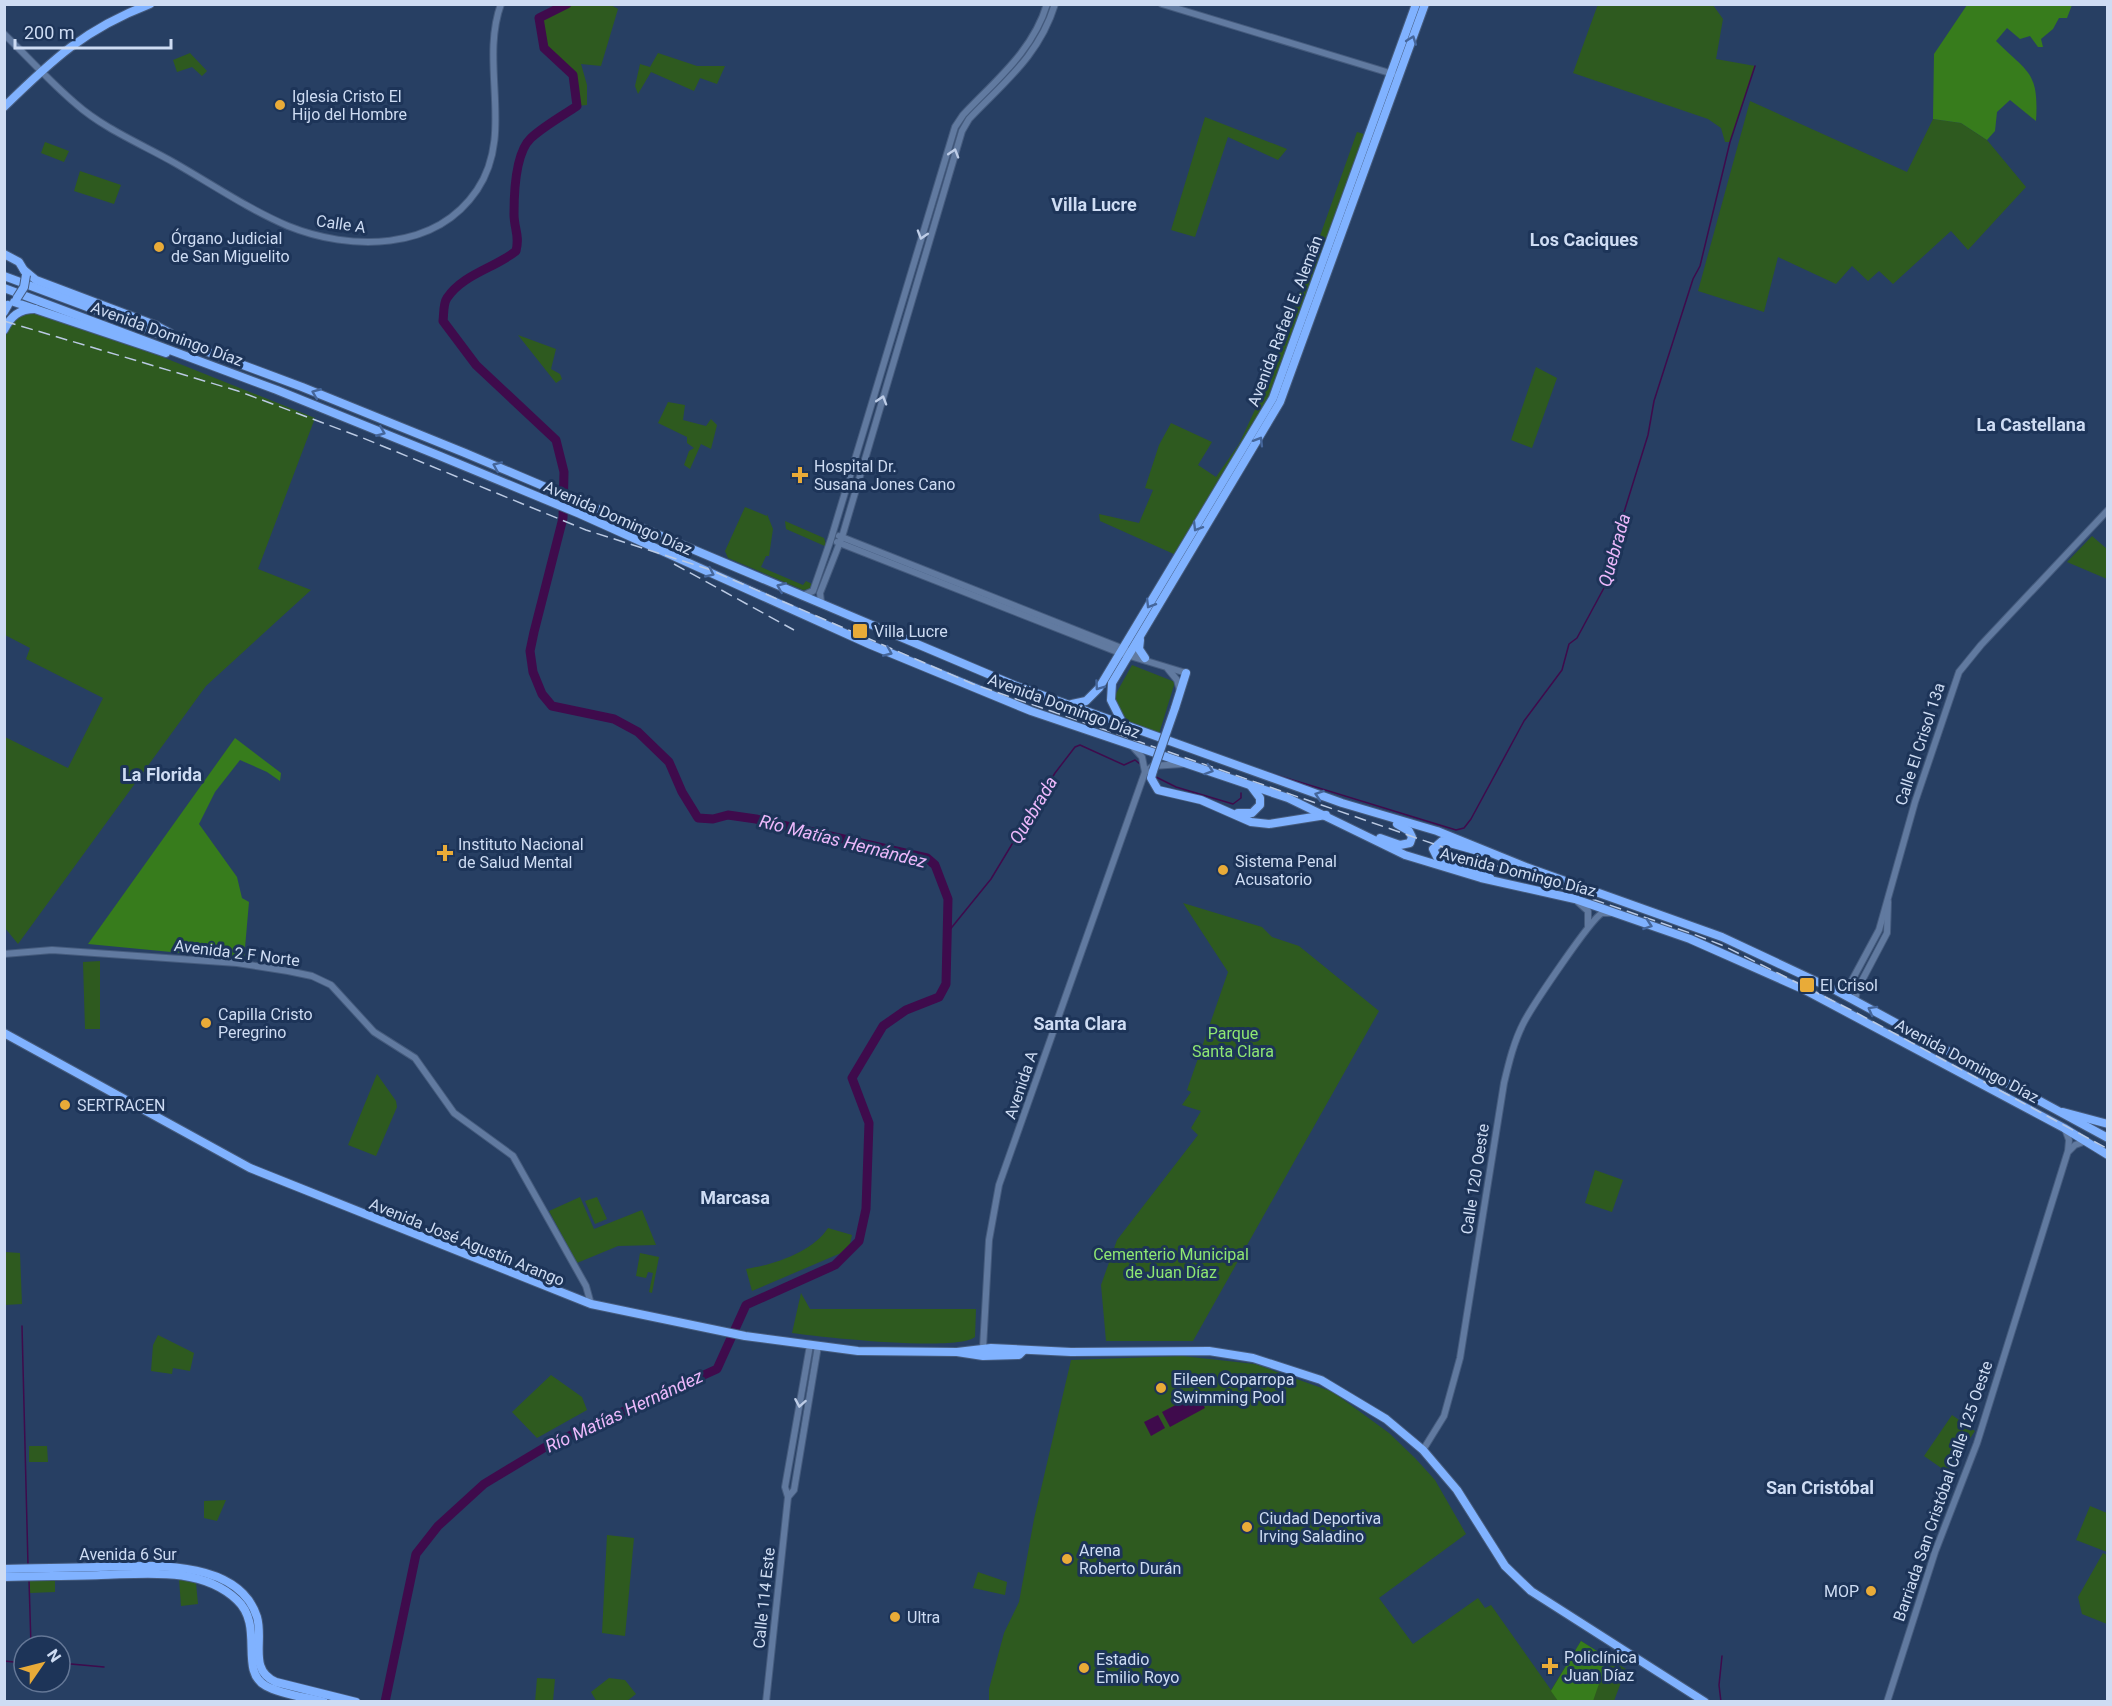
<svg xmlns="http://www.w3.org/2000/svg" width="2112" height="1706" viewBox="0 0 2112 1706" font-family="Roboto,sans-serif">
  <rect width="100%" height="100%" fill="#273f63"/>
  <g fill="#2e5a1f">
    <polygon points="1598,4 1713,5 1723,19 1716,59 1755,66 1730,142 1725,142 1721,128 1708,119 1573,73"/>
    <polygon points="567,5 611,5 618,9 601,66 581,64 587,85 587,105 577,106 573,75 544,48 539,18"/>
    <polygon points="190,53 207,71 202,76 192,67 177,72 173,60"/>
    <polygon points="658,53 697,66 725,66 717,84 700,78 694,91 651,72 638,94 635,86 640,64 650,67"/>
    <polygon points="1750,101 1907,172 1933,119 1961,123 1987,140 2026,187 1968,250 1951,231 1893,284 1879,271 1868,281 1852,266 1836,284 1778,257 1764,312 1698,291"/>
    <polygon points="1205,117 1287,149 1278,160 1228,137 1195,237 1171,230"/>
    <polygon points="1357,132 1364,134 1269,400 1176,555 1100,521 1099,514 1139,523 1153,490 1145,488 1159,445 1171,423 1212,442 1198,465 1216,477 1239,444 1268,382"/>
    <polygon points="45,142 69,151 64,162 41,153"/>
    <polygon points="80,171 121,185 114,204 74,191"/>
    <polygon points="28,311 160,356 315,418 258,569 311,590 206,686 18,944 5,928 5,737 68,768 103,698 26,659 30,648 5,635 4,335 12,319"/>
    <polygon points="518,335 556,349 551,369 560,374 562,379 556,383"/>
    <polygon points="1536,367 1557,378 1532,448 1511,440"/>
    <polygon points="668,402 685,405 683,420 706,426 711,419 717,425 711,449 701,444 690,469 684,465 689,451 694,448 687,443 687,437 658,423"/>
    <polygon points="745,507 767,516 767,514 773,529 769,556 766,556 761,567 803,585 806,581 812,584 810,589 803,590 728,558 725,551"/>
    <polygon points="785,521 824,538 827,547 786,529"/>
    <polygon points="2092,536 2107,549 2107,579 2067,562"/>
    <polygon points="1132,665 1175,682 1158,737 1129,723 1113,699"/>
    <polygon points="1183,903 1262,927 1272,937 1299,946 1379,1011 1193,1341 1106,1341 1101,1285 1117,1240 1198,1135 1191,1128 1201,1111 1182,1105 1191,1092 1187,1090 1228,972"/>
    <polygon points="100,961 100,1029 85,1029 83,962"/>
    <polygon points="377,1074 396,1101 397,1107 376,1156 348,1145"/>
    <polygon points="1595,1170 1623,1180 1612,1212 1585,1203"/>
    <polygon points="580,1197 594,1229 642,1210 656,1245 618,1246 577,1263 549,1211"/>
    <polygon points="597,1197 607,1219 595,1224 585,1201"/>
    <path d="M828 1228 852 1235 850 1244 841 1253 752 1291 746 1269C773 1265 813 1252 828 1228Z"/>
    <polygon points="5,1252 20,1253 22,1304 5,1305"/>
    <polygon points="640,1253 659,1257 652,1293 649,1292 653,1273 648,1272 646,1278 636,1276"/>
    <path d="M801 1293 810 1309H976L975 1337C956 1352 820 1337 792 1333Z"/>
    <polygon points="158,1335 194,1353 190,1371 173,1368 172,1374 151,1371 153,1345"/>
    <polygon points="1182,1356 1255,1364 1333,1392 1389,1433 1415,1458 1435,1480 1466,1534 1379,1598 1413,1644 1478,1598 1485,1608 1491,1605 1551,1690 1581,1641 1626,1669 1614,1701 989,1702 989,1689 1004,1633 1019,1602 1034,1519 1071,1360"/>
    <polygon points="551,1375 582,1397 587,1410 537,1438 512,1412"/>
    <polygon points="1952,1415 1975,1431 1947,1472 1924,1456"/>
    <polygon points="29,1446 47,1446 48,1462 29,1462"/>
    <polygon points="226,1500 217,1521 204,1518 204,1501"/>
    <polygon points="2090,1506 2107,1513 2107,1552 2076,1540"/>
    <polygon points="607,1535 634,1538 625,1636 602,1633"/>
    <polygon points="2103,1553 2107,1555 2107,1624 2082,1614 2078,1597"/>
    <polygon points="978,1572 1007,1582 1005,1595 973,1588"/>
    <polygon points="55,1576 55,1592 30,1593 30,1578"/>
    <polygon points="179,1579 196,1583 198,1604 181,1606"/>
    <polygon points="537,1678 555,1679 553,1701 535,1702"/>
    <polygon points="609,1678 625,1680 636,1694 627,1701 597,1702 591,1692"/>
  </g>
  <g fill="#377c1c">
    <path d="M1967 5H2072L2067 18H2059L2053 29 2041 39 2043 47H2038L2030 36 2020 39 2007 28 1996 41C2028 73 2039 71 2036 121L2010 100 1997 112 1995 131 1987 140 1961 123 1933 119 1934 54Z"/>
    <polygon points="235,738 281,773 280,781 267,772 240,760 215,792 199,824 237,877 242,898 249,902 244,959 88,944"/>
    <polygon points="1581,1641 1608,1658 1593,1701 1558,1701 1551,1691"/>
  </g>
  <g fill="#3f0b4c">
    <polygon points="1197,1394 1205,1408 1170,1427 1162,1412"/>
    <polygon points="1158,1415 1165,1428 1151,1436 1144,1422"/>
  </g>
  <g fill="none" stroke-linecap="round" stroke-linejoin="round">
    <g stroke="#3f0b4c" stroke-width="1.5">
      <polyline points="1267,772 1456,830 1464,828 1471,819 1524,721 1562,670 1569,644 1577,638 1605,586 1620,525 1648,435 1654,401 1693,279 1700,266 1730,142 1755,66"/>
      <polyline points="1156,777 1176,787 1233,804 1241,798 1241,793"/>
      <polyline points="948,932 991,879 1055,773 1075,747 1080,745 1124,765 1135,760 1140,764"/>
      <polyline points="22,1326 28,1565"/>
      <polyline points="29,1580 31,1646"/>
      <polyline points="4,1661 24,1663"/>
      <polyline points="60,1663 104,1667"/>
      <polyline points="1721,1702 1719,1685 1722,1656"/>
    </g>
    <path stroke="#3f0b4c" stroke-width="9" d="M385 1702 416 1554 438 1526 484 1484 547 1446 717 1369 746 1305 835 1265 859 1241 866 1209 869 1123 852 1078 883 1026 906 1010 939 997 946 984 948 899 935 865 927 858 756 819 728 815 713 819 698 818 682 792 669 762 638 732 614 719 552 706 542 694 533 672 530 651 534 632 563 518 564 472 556 440 476 365 443 321C444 314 443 304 447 298 463 274 495 268 516 251 520 235 514 229 514 214 514 194 515 153 531 138 544 126 562 116 577 106L573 75 544 48 539 18 567 4"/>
    <g stroke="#455b7d" stroke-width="8">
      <g id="minor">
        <polyline points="1162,4 1393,74"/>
        <path d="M4 34C28 57 50 82 76 104 103 128 141 144 173 162 210 183 248 209 288 226 350 251 435 252 477 190 515 134 479 64 501 4"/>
        <polyline points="839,536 1144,657"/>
        <polyline points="837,542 1120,653 1186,673"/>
        <path d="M802 596 813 591 831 539 955 127 963 115C996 80 1033 51 1047 4"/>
        <path d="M825 605 821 602 820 593 842 537 962 131 969 119C1004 82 1039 56 1055 4"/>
        <polyline points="1168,669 1177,680 1180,691"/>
        <polyline points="1145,772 1153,766 1182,764"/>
        <polyline points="1578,902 1588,911 1588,926"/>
        <polyline points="4,954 52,950 237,963 288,971 312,976 331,985 374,1032 415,1058 454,1113 513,1156 586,1286 591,1304"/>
        <polyline points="1837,991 1850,984 1879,930 1915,802 1959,672 1981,645 2108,510"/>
        <polyline points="1855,1001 1857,990 1887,933 1888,902"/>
        <polyline points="2069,1151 2075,1145 2086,1141"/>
        <polyline points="810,1345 785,1487 788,1497 794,1490 818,1346"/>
        <polyline points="983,1348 989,1240 999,1185 1145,772 1142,757 1132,746"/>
        <path d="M1423 1450 1444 1416 1460 1358 1504 1083C1509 1062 1514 1041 1524 1022 1533 1005 1590 920 1602 913H1612"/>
        <polyline points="766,1702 788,1497"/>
        <polyline points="1887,1702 1935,1552 1977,1443 2068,1151 2069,1140 2065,1129"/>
      </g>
    </g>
    <g stroke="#455b7d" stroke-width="10">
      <g id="major">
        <path d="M4 107C53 59 85 29 150 4"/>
        <polyline points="4,254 19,262 25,272"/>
        <polyline points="24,270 36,280 155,325 170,333"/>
        <polyline points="4,276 302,387 465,453 1014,685 1342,803 1437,831 1526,867 1722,937 1837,991 2108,1138"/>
        <polyline points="4,288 277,390 440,456 580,514 871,645 1031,711 1288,798 1405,855 1481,878 1575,899 1690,939 1805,990 2064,1128 2108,1155"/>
        <polyline points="14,302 166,353"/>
        <polyline points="4,312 8,305"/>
        <path d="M4 330C11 316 19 309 35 309"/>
        <polyline points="1140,640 1139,649 1145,658"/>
        <polyline points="1072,704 1086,701 1099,688 1273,398 1416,4"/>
        <polyline points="1175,708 1186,673"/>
        <polyline points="1122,722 1111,700 1112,683 1280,402 1425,4"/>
        <polyline points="1153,771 1151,778 1158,790 1201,800 1251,822 1269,824 1326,815"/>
        <polyline points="1238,813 1252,813 1260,805 1260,798 1251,786"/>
        <polyline points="1380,838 1400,845 1410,843 1412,837 1409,831 1397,824"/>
        <polyline points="1481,852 1442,841 1433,849 1437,857 1442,861 1490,878"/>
        <polyline points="4,1033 250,1168 591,1304 745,1336 858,1351 957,1352 991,1348 1071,1352 1209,1351 1253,1358 1321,1380 1386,1419 1423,1450 1457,1490 1505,1566 1531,1591 1705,1702"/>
        <polyline points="2063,1112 2108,1124"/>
        <polyline points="957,1352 983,1356 1019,1355 1023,1351"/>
        <path d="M4 1569C35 1568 66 1568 97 1567 145 1566 238 1557 257 1617 264 1641 248 1670 276 1682L356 1702"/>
        <path d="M4 1577C37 1576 69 1576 101 1575 145 1574 201 1566 237 1600 265 1626 238 1671 266 1686 283 1695 306 1697 324 1702"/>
      </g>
    </g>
    <use href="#minor" stroke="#617aa0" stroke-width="6"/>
    <use href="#major" stroke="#80b2ff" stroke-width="8"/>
    <g stroke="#bac9e2" stroke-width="1.5" stroke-dasharray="12 6" stroke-linecap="butt">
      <polyline points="4,321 238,391 363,438 586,530 708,569 973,684 1693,934 1724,946 1855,1012 2108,1149"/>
      <polyline points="674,564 794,630"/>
    </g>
    <g stroke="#455b7d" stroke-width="10" stroke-linecap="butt">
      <g id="major-bridge">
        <polyline points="17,298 24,287 26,275"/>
        <polyline points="1153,771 1175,708"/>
      </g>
    </g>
    <use href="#major-bridge" stroke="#80b2ff" stroke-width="8"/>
  </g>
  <defs><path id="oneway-chevron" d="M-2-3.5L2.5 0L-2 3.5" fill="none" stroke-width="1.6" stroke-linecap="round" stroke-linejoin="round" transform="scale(1.5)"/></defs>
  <g stroke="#45669b">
    <use href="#oneway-chevron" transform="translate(1412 40) rotate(-70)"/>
    <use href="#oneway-chevron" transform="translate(316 393) rotate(-158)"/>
    <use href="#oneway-chevron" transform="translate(381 432) rotate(22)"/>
    <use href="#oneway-chevron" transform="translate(1259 441) rotate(-59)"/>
    <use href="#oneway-chevron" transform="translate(497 466) rotate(-157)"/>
    <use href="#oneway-chevron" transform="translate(1197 527) rotate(121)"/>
    <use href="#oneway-chevron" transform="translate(710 573) rotate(25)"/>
    <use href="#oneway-chevron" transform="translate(781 587) rotate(-157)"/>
    <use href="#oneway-chevron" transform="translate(1150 604) rotate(121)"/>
    <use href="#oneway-chevron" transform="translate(888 652) rotate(23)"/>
    <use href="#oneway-chevron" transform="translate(1099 686) rotate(125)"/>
    <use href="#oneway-chevron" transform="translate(1209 770) rotate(18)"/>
    <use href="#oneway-chevron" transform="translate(1319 795) rotate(-161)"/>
    <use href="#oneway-chevron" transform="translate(1648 925) rotate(19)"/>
    <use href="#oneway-chevron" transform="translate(1872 1010) rotate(-151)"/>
  </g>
  <g stroke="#becde7">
    <use href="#oneway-chevron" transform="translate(954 153) rotate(-73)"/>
    <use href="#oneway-chevron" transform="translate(922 235) rotate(107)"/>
    <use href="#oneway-chevron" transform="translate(882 400) rotate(-73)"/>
    <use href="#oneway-chevron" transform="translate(800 1403) rotate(100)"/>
  </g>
  <g fill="#e9ab38" stroke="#1d3458" stroke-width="2">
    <circle cx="280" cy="105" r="6"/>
    <circle cx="159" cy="247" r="6"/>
    <path d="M797 466h6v6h6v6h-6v6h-6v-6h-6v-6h6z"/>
    <rect x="852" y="623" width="16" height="16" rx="3"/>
    <path d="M442 844h6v6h6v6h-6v6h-6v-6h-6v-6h6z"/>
    <circle cx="1223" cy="870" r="6"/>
    <rect x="1799" y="977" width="16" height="16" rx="3"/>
    <circle cx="206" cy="1023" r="6"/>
    <circle cx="65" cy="1105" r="6"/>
    <circle cx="1161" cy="1388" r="6"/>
    <circle cx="1247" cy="1527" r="6"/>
    <circle cx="1067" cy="1559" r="6"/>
    <circle cx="1871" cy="1591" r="6"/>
    <circle cx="895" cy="1617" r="6"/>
    <path d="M1547 1657h6v6h6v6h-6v6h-6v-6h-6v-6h6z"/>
    <circle cx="1084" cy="1668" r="6"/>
  </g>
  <g text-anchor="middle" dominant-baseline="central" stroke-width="6" stroke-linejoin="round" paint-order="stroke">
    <g font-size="16" fill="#cedcf3" stroke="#1d3458" text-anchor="start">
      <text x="292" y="96">Iglesia Cristo El<tspan x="292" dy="18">Hijo del Hombre</tspan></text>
      <text x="171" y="238">Órgano Judicial<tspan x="171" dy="18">de San Miguelito</tspan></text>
      <text x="814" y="466">Hospital Dr.<tspan x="814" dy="18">Susana Jones Cano</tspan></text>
      <text x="874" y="631">Villa Lucre</text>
      <text x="458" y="844">Instituto Nacional<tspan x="458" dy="18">de Salud Mental</tspan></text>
      <text x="1235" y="861">Sistema Penal<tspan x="1235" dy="18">Acusatorio</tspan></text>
      <text x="1820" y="985">El Crisol</text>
      <text x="218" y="1014">Capilla Cristo<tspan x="218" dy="18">Peregrino</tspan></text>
      <text x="77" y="1105">SERTRACEN</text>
      <text x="1173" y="1379">Eileen Coparropa<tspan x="1173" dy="18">Swimming Pool</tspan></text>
      <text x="1259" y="1518">Ciudad Deportiva<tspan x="1259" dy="18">Irving Saladino</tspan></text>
      <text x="1079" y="1550">Arena<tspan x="1079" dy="18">Roberto Durán</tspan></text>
      <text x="1859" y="1591" text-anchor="end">MOP</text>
      <text x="907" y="1617">Ultra</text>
      <text x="1564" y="1657">Policlínica<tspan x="1564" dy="18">Juan Díaz</tspan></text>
      <text x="1096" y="1659">Estadio<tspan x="1096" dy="18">Emilio Royo</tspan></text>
    </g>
    <g font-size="16" fill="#cedcf3" stroke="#1d3458">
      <text transform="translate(341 224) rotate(8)">Calle A</text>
      <text transform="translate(1285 321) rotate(-69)">Avenida Rafael E. Alemán</text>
      <text transform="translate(167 334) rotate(20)">Avenida Domingo Díaz</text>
      <text transform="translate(618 518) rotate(24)">Avenida Domingo Díaz</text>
      <text transform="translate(1064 706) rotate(20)">Avenida Domingo Díaz</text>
      <text transform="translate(1920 744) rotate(-72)">Calle El Crisol 13a</text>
      <text transform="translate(1518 872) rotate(14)">Avenida Domingo Díaz</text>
      <text transform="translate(237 953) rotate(7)">Avenida 2 F Norte</text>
      <text transform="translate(1967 1061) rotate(28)">Avenida Domingo Díaz</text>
      <text transform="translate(1021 1085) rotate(-71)">Avenida A</text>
      <text transform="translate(1475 1179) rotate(-81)">Calle 120 Oeste</text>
      <text transform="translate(467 1242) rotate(22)">Avenida José Agustín Arango</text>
      <text transform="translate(1943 1491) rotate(-71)">Barriada San Cristóbal Calle 125 Oeste</text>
      <text x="128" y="1554">Avenida 6 Sur</text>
      <text transform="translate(764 1598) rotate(-84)">Calle 114 Este</text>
    </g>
    <g font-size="16" fill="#8ee772" stroke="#1d3458">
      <text x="1233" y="1033">Parque<tspan x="1233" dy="18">Santa Clara</tspan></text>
      <text x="1171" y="1254">Cementerio Municipal<tspan x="1171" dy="18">de Juan Díaz</tspan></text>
    </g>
    <g font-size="18" font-weight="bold" fill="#cedcf3" stroke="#1d3458">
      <text x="1094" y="204">Villa Lucre</text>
      <text x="1584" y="239">Los Caciques</text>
      <text x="2031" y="424">La Castellana</text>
      <text x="162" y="774">La Florida</text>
      <text x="1080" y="1023">Santa Clara</text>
      <text x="735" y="1197">Marcasa</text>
      <text x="1820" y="1487">San Cristóbal</text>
    </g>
    <g font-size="18" font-style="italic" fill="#ecb8fb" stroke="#1d3458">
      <text transform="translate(1614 550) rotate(-74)">Quebrada</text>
      <text transform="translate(1033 810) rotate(-59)">Quebrada</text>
      <text transform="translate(843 841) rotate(14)">Río Matías Hernández</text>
      <text transform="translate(624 1411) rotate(-25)">Río Matías Hernández</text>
    </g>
  </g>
  <rect width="2112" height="1706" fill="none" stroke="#cedcf3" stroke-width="12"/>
  <g transform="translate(42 1664) rotate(55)"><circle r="28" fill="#1d3458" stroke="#647796" stroke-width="1.5"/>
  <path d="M0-4.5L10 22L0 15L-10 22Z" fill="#e9ab38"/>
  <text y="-9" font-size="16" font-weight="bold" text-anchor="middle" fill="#cedcf3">N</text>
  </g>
  <path d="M15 39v9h156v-9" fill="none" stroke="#cedcf3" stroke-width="3"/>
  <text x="24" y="39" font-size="18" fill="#cedcf3" stroke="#1d3458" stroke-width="4.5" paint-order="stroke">200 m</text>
</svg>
